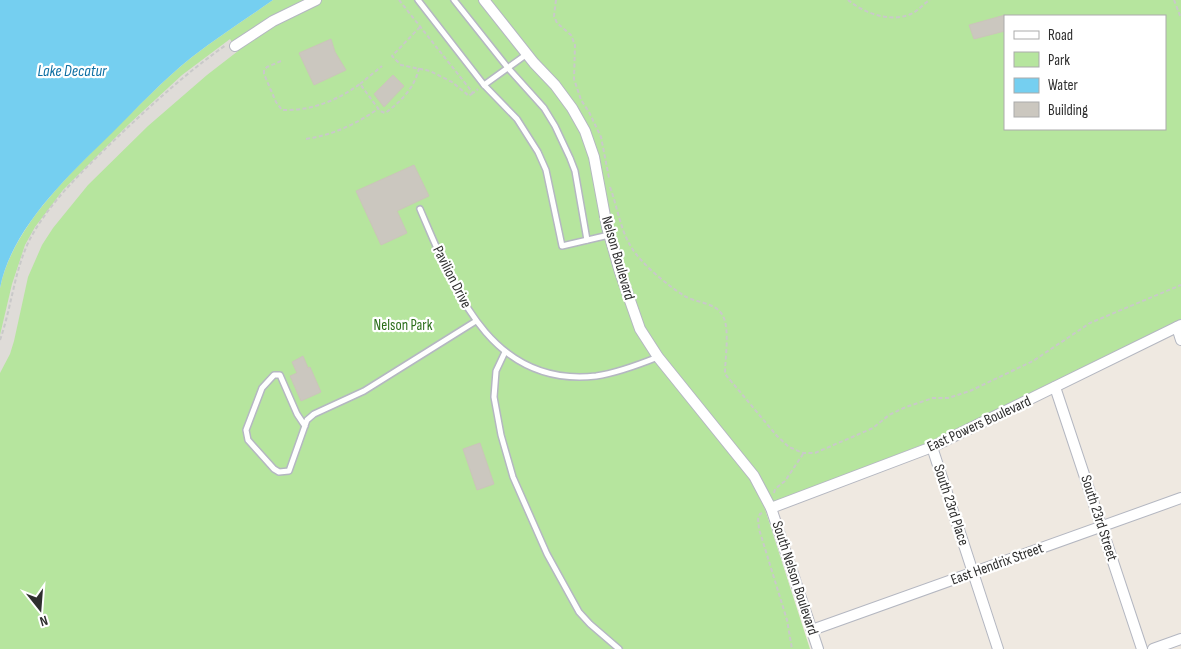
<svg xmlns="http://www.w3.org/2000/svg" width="1181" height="649" viewBox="0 0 1181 649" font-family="'Sofia Sans Condensed',sans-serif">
  <rect width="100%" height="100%" fill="#efe9e1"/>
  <path fill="#b6e59e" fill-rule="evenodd" d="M273 0H1181V321L932 441 764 506 810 649H0V288C12 227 72 172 114 130 140 105 164 79 192 57 218 37 246 19 273 0ZM1005 16H1165V129H1005Z"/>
  <polygon fill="#dfdcd8" points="230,39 238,51 207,75 148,126 88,185 53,228 42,245 28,277 14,341 10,354 0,373 0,335 12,284 25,245 35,227 63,190 129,124 182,75"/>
  <path fill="#75cff0" d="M0 0H273C246 19 218 37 192 57 163 80 138 107 112 133 69 175 12 227 0 288Z"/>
  <g fill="#cbc7bf" stroke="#cbc5ba">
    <polygon points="1005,15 1005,31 974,39 969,25"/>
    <polygon points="331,39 335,52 346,70 314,85 299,53"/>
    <polygon points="393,75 404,86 384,107 374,94"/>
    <polygon points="414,165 429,196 397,211 407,233 381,245 356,191"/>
    <polygon points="303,356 308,368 310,367 321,392 301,401 290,376 297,373 292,362"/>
    <polygon points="480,443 494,484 477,490 463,449"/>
  </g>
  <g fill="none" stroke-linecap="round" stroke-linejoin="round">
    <g stroke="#b4b7c1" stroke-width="8">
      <g id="lane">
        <polyline points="418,0 484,85 517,119 538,152 546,170 562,246 609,235"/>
        <polyline points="454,0 508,68 544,108 555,126 570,158 575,171 587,240"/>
        <polyline points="484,85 527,54"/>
        <path d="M420 209C454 288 490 388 596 376 617 373 638 365 658 357"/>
        <polyline points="505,352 496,371 494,397 501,435 513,477 547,554 579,612 590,624 619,649"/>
        <polyline points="305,426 297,414 280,375 274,375 262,388 246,430 248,440 274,469 279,472 289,471 307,420 314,414 364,391 476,321"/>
      </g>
    </g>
    <g stroke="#b4b7c1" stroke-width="12">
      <g id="street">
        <polyline points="484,0 534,63 555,85 572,108 585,131 594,157 607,227 620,272 640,329 658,357 754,476 771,508 818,649"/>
        <polyline points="235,46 273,21 316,0"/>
        <polyline points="1177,327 1181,340"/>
        <polyline points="1055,387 1142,649"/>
        <polyline points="932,447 998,649"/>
        <polyline points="771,508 932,447 1181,325"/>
        <polyline points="812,630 1181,498"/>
        <polyline points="1153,649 1181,639"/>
      </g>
    </g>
    <g stroke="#c9c9c9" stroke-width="2" stroke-dasharray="4 2.5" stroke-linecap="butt">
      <polyline points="399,0 473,93 478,89"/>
      <polyline points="556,0 554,16 557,23 571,35 575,45 574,79 581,100 589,112 601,137 609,178"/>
      <path d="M848 0C864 13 890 23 911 14 918 11 923 4 930 0"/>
      <polyline points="1174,0 1181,18"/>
      <polyline points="420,27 392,56 401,65 430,71 452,82 469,96 473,93"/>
      <path d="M281 61 267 67 264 70V74L276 102 282 110C311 111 336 101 360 84L380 111 385 113C401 102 415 87 419 68"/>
      <polyline points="360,84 382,66"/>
      <path d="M306 139C333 135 356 124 378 109"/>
      <path d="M610 187C617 206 620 228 630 245 640 263 666 284 683 295 695 303 716 302 723 316 730 329 725 359 725 374L777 436 789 447 803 453H815L873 428 889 415 906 407 933 398H948L970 391 1033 361 1090 323 1181 285"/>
      <path d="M0 340C12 306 14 271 30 239 49 203 80 174 108 146 146 110 183 75 226 45"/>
      <polyline points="774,493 775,489 785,481 803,454"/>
      <polyline points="762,513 760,514 758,519 759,529 787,620 792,649"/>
    </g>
    <use href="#lane" stroke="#fff" stroke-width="5"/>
    <use href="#street" stroke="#fff" stroke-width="10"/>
  </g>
  <g text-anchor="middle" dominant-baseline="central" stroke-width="4.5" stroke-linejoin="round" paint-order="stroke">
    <g font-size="15" fill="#2e2e2e" stroke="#fff">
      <text transform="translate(618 258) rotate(74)">Nelson Boulevard</text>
      <text transform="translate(452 277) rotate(63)">Pavilion Drive</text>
      <text transform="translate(979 424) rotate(-25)">East Powers Boulevard</text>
      <text transform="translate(951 505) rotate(72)">South 23rd Place</text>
      <text transform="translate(1099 518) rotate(72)">South 23rd Street</text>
      <text transform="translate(997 564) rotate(-20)">East Hendrix Street</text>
      <text transform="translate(795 578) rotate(72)">South Nelson Boulevard</text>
    </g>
    <g font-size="15" fill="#2c6e1b" stroke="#fff">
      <text x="403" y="325">Nelson Park</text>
    </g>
    <g font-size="16" font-style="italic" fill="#0d6fa3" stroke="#fff">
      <text x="72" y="71">Lake Decatur</text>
    </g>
  </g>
  <rect x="1004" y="15" width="162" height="115" fill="#ffffff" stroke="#ababab"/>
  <rect x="1014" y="31" width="25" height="8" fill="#ffffff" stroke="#ababab"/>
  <text x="1048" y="40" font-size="15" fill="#2e2e2e">Road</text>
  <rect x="1014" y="52" width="25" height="15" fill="#b6e59e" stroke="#ababab"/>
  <text x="1048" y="65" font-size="15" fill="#2e2e2e">Park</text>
  <rect x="1014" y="78" width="25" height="15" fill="#75cff0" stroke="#ababab"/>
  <text x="1048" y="90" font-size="15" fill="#2e2e2e">Water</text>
  <rect x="1014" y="102" width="25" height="15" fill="#cbc7bf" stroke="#ababab"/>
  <text x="1048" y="115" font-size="15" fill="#2e2e2e">Building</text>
  <g transform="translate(40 609) rotate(163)" stroke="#ffffff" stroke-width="4" paint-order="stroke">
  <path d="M0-4L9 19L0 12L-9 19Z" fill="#2e2e2e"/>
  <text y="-8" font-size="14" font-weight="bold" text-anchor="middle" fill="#2e2e2e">N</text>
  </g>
</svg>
